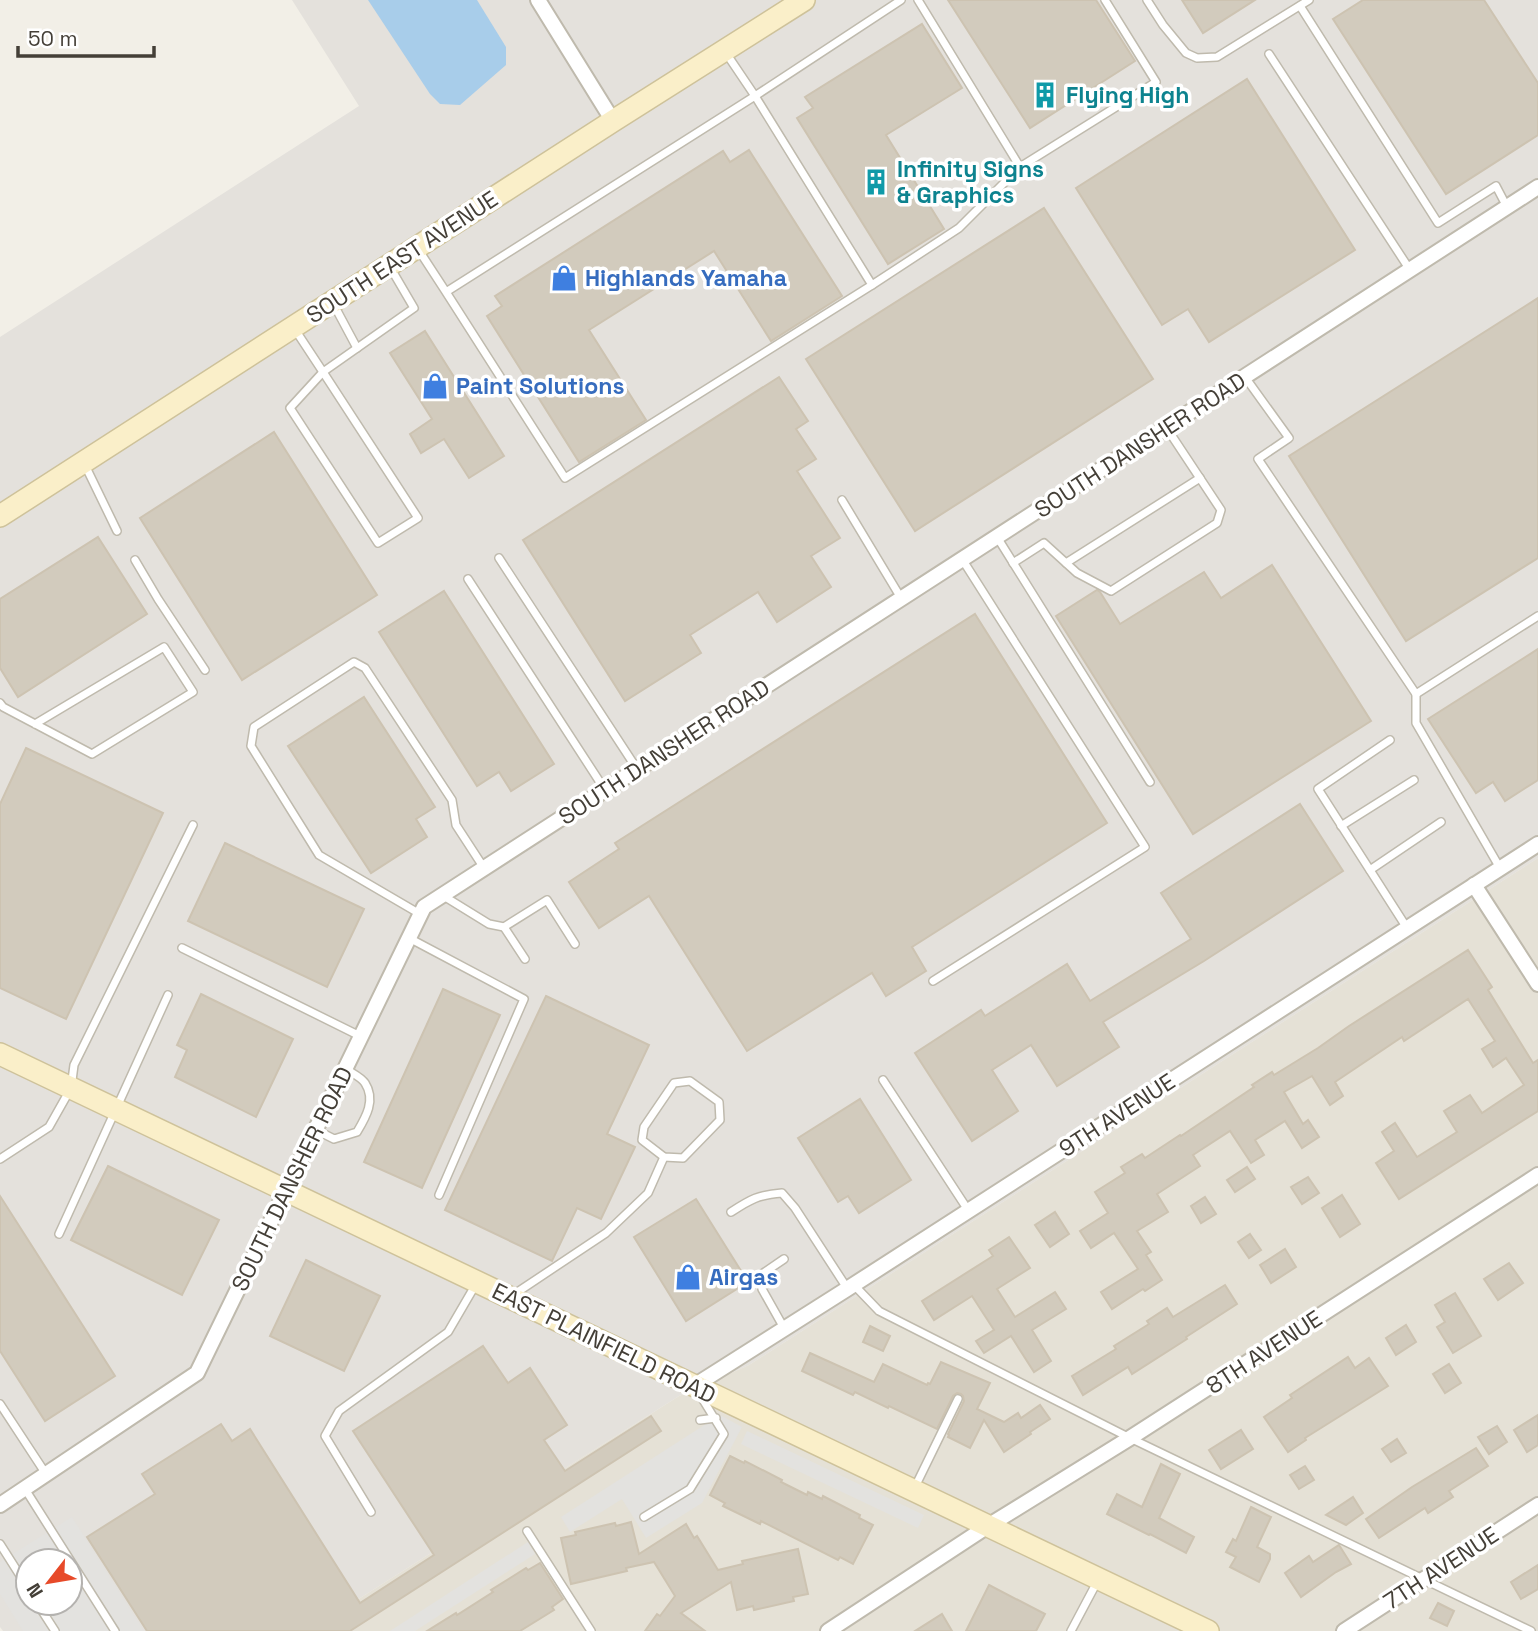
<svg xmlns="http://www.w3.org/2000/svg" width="1538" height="1631" viewBox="0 0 1538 1631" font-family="'Space Grotesk',sans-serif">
  <rect width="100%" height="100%" fill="#f2efe7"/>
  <polygon fill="#e5e1d6" points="1538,858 1538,1631 308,1631 679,1396 749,1365"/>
  <path fill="#e4e1dc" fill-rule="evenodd" d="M292 0H1538V858L749 1365 679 1396 308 1631H3L0 1627V337L359 106ZM28 1561H70V1603H28Z"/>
  <g fill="#e3e2df" fill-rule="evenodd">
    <polygon points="720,1415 742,1427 702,1503 646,1538 622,1499 570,1532 561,1517"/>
    <polygon points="747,1431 924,1515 918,1528 741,1444"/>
    <path d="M72 1517 144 1631H23L0 1594V1562ZM28 1561H70V1603H28Z"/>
    <polygon points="528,1542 535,1554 415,1631 390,1631"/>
  </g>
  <polygon fill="#a8cdea" points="368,0 477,0 506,47 506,65 460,105 440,104 430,94"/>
  <g fill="#d2cbbd" stroke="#cdc3b1" stroke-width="2">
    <polygon points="948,0 1096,0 1135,61 1030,128"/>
    <polygon points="1182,0 1255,0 1203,33"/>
    <polygon points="1363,0 1484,0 1538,83 1538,135 1446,194 1333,19"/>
    <polygon points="922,24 962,88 886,135 944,229 888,264 797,118 813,108 805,97"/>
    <polygon points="1247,79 1355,250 1209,342 1188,309 1162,325 1076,188"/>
    <polygon points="749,150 842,296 771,341 714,251 589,330 646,420 579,462 487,316 502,306 495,296 723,151 730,162"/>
    <polygon points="1044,208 1153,379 915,531 806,359"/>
    <polygon points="1538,298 1538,558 1406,641 1289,456"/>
    <polygon points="425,331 504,456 469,478 444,439 421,453 410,434 432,419 390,353"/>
    <polygon points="779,377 808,421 796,429 816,459 797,471 840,538 811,556 831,587 777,622 758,592 690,635 701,653 625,701 523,540"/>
    <polygon points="274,432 377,595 242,680 140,518"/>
    <polygon points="98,537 147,614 18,697 0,668 0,599"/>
    <polygon points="1272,565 1371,721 1193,834 1056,616 1097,590 1100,592 1120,624 1204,572 1221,598"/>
    <polygon points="444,591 554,764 511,791 499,772 477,786 379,632"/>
    <polygon points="975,614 1107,823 912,947 926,971 886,996 872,973 747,1051 649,896 599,928 569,882 619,849 615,843"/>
    <polygon points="1538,649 1538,780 1505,801 1493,782 1476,793 1428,719"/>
    <polygon points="364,697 435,807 416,819 427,837 371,873 288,746"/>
    <polygon points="26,748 163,813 66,1019 0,988 0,804"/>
    <polygon points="1300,804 1343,871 1204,961 1103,1022 1119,1047 1057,1086 1031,1045 992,1070 1018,1111 972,1141 915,1053 981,1010 985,1016 1067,964 1090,1001 1191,939 1161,893"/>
    <polygon points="225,843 364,909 327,987 188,921"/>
    <polygon points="1468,950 1492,987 1488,990 1533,1063 1538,1060 1538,1111 1399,1199 1376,1163 1394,1151 1382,1132 1395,1123 1417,1157 1457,1132 1444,1111 1470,1095 1482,1113 1524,1085 1506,1058 1493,1067 1482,1049 1495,1041 1468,999 1404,1041 1402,1037 1335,1082 1343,1096 1330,1105 1312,1076 1284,1092 1303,1124 1308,1120 1319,1137 1302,1148 1285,1121 1255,1140 1264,1155 1251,1163 1230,1131 1193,1155 1200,1166 1157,1194 1168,1212 1137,1231 1151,1252 1146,1255 1162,1280 1145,1291 1143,1289 1112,1309 1101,1292 1138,1269 1114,1233 1091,1248 1080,1231 1108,1213 1095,1192 1125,1173 1121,1167 1142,1154 1145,1158 1180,1135 1181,1136 1254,1087 1252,1085 1272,1072 1274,1075 1318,1048 1349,1026"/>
    <polygon points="443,989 500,1015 422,1188 364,1162"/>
    <polygon points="201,994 293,1039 256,1117 175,1077 187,1050 177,1045"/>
    <polygon points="546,996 649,1045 607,1134 635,1147 601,1219 577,1208 552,1261 445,1210"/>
    <polygon points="860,1099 911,1180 859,1213 848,1196 838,1202 798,1138"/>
    <polygon points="108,1166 219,1220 182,1295 71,1240"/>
    <polygon points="1247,1167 1255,1179 1235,1192 1227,1180"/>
    <polygon points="1308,1177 1319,1193 1302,1204 1291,1187"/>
    <polygon points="1342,1195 1360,1224 1340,1237 1322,1208"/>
    <polygon points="0,1196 115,1376 45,1421 0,1351"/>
    <polygon points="1205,1197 1216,1214 1201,1223 1191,1206"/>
    <polygon points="696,1199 748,1282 686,1321 634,1237"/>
    <polygon points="1055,1212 1069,1234 1050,1247 1035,1225"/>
    <polygon points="1250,1234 1261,1250 1249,1258 1238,1242"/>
    <polygon points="1009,1237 1030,1268 997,1289 1015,1317 1055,1292 1066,1309 1032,1330 1051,1361 1034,1372 1011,1336 984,1353 976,1341 994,1330 972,1296 934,1320 922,1301 993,1256 989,1250"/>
    <polygon points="1285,1249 1296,1267 1271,1283 1260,1265"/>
    <polygon points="306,1260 380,1296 344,1371 270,1336"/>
    <polygon points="1509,1263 1523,1283 1498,1300 1484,1279"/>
    <polygon points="1225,1285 1237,1304 1186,1337 1187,1339 1132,1374 1128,1367 1083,1395 1072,1376 1116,1349 1114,1346 1149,1324 1147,1321 1167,1308 1173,1317"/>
    <polygon points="1455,1293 1481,1336 1453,1353 1437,1327 1445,1322 1435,1305"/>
    <polygon points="1406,1325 1416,1342 1396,1355 1386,1338"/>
    <polygon points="870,1326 890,1336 883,1351 863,1342"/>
    <polygon points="483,1346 508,1383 530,1368 567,1425 544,1440 565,1471 651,1416 661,1431 350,1631 147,1631 87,1537 155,1494 142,1474 221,1424 232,1441 250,1429 360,1603 434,1555 353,1431"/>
    <polygon points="810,1353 874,1382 883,1364 927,1385 928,1383 930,1384 941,1362 990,1383 977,1409 1004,1422 1018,1413 1021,1418 1040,1405 1050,1419 1030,1432 1031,1434 1004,1452 984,1420 970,1448 948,1437 949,1435 948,1434 964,1401 963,1396 961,1394 957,1393 953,1396 937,1429 889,1406 888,1408 855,1392 853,1395 802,1371"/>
    <polygon points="1348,1357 1355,1368 1369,1358 1388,1386 1305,1438 1306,1440 1288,1452 1264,1417 1292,1398 1290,1395"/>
    <polygon points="1449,1364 1461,1383 1445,1393 1433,1374"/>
    <polygon points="1538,1415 1538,1445 1527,1452 1514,1430"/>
    <polygon points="1497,1426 1507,1442 1489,1454 1478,1437"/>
    <polygon points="1241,1430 1253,1449 1221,1469 1209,1450"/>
    <polygon points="1397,1439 1406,1453 1391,1462 1382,1449"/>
    <polygon points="1476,1448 1488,1466 1449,1491 1453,1497 1428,1513 1425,1508 1379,1538 1366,1519 1412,1487"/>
    <polygon points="730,1456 744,1463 745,1461 782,1480 781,1482 807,1495 808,1492 822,1499 823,1496 860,1515 859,1518 873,1525 853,1564 840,1557 838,1560 761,1521 760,1524 723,1506 725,1503 710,1495"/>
    <polygon points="1161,1464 1180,1474 1159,1518 1194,1537 1186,1553 1150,1534 1149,1535 1107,1514 1117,1494 1142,1507"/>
    <polygon points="1305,1466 1314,1480 1299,1489 1290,1475"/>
    <polygon points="1353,1497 1363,1513 1346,1525 1326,1515"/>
    <polygon points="1251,1507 1271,1517 1257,1547 1270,1554 1270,1559 1259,1582 1230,1567 1236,1557 1226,1552 1233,1539 1236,1541"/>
    <polygon points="631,1522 639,1554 686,1524 694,1538 697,1536 718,1570 743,1564 742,1561 798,1549 808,1594 793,1597 794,1601 754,1610 753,1606 737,1610 731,1582 681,1613 705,1631 645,1631 657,1614 660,1616 675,1596 654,1562 626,1568 627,1571 571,1584 561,1538 576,1535 575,1532 615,1523 616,1526"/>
    <polygon points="1339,1545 1351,1564 1336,1572 1301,1597 1285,1573 1309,1556 1313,1562"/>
    <polygon points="540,1563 563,1599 552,1607 554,1610 520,1631 427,1631 456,1613 457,1615 493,1592 491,1590 526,1568 528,1570"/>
    <polygon points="1538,1565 1538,1589 1521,1599 1511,1582"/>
    <polygon points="989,1585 1045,1614 1036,1631 966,1631"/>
    <polygon points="1438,1603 1454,1611 1447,1626 1430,1618"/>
    <polygon points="942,1614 952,1631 915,1631"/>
  </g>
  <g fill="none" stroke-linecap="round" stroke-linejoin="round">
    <g stroke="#bfbaad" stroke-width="10">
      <g id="lane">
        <polyline points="918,0 1020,167"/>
        <polyline points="1147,0 1163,25 1186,53 1197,58 1217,57 1309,0"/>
        <polyline points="1300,6 1438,223 1496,186 1507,207"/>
        <polyline points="726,53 755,96 901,0"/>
        <polyline points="1269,54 1410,270"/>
        <polyline points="418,249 446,292 755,96 872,285 565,478 446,292"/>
        <polyline points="872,285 959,228 1020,167 1156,82 1105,0"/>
        <polyline points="334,305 357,348"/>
        <polyline points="294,328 323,372 414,308 390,267"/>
        <polygon points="323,372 418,518 378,543 290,408"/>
        <polyline points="1245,377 1289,438 1258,459 1416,694 1538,616"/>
        <polyline points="84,463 117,531"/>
        <polyline points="842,500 901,598"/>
        <polyline points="997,537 1150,782"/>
        <polyline points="499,558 637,769"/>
        <polyline points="135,560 158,599 205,670"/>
        <polyline points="1013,563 1044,543 1077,573 1111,591 1217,523 1221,510 1166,427"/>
        <polyline points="1066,563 1200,478"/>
        <polyline points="468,579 605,790"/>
        <polyline points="1416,694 1416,723 1500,868"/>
        <polyline points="0,703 3,707 92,754 193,692 164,647 35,724"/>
        <polyline points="1390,740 1318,789 1407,928"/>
        <polyline points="1341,826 1414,780"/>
        <polyline points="1370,870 1441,822"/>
        <polyline points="442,895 489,924 504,927 547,900 575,944"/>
        <polyline points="420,914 319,855 251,746 254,727 354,662 365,668 452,800 456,825 484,868"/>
        <polyline points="504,927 525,959"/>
        <polyline points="409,938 524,999 439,1195"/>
        <polyline points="182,948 360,1036"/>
        <polyline points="933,981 1145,847 962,559"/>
        <polyline points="883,1080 968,1210"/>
        <polygon points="690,1081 719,1102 720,1120 683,1158 664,1157 642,1140 644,1127 674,1083"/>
        <path d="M316 1130 334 1139 357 1132C366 1117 376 1100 365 1083 361 1077 352 1073 346 1069"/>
        <polyline points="0,1159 49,1127 71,1088 74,1065 193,825"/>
        <path d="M731 1212C751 1199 758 1195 782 1193L795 1208 847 1288"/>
        <polyline points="59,1234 168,995"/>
        <polyline points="854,1285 879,1311 1130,1438 1531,1631"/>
        <polyline points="513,1295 606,1233 648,1193 664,1157"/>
        <polyline points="784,1328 762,1289 762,1274 784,1259"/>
        <polyline points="0,1404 46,1474"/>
        <polyline points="700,1420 716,1418"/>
        <polyline points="25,1489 115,1631"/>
        <polyline points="914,1489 958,1399"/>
        <polyline points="371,1512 325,1436 339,1411 448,1332 476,1284"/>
        <polyline points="644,1517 690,1489 724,1434 700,1395"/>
        <polyline points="527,1531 591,1631"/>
        <polyline points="0,1544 28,1588"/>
        <polyline points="37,1603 55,1631"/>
        <polyline points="1071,1631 1097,1582"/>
      </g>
    </g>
    <g stroke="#bfbaad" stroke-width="18">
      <g id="street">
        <polyline points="538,0 613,121"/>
        <polyline points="1474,885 1538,984"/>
        <polyline points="694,1386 847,1289 1538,844"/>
        <polyline points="0,1505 197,1373 424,907 1538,187"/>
        <polyline points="828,1631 988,1526 1130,1438 1538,1175"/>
        <polyline points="1344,1631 1538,1505"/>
      </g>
    </g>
    <g stroke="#cec29a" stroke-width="24">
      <g id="secondary">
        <polyline points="0,516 613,121 804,0"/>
        <polyline points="0,1054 1208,1631"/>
      </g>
    </g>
    <use href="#lane" stroke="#fff" stroke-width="7"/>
    <use href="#street" stroke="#fff" stroke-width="14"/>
    <use href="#secondary" stroke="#faefc9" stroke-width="21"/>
  </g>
  <defs>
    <g id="building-bare" transform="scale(2.1)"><path d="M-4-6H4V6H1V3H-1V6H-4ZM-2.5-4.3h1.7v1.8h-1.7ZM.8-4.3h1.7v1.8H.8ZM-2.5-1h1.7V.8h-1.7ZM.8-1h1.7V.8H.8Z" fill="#0f9aa8" stroke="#fff" stroke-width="2.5" paint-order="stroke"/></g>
    <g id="shop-bare" transform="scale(2.1)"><path d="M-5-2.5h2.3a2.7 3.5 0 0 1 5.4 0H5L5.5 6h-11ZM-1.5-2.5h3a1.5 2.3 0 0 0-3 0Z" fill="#3f7fe0" stroke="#fff" stroke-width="2.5" paint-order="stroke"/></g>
  </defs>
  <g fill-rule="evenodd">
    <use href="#building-bare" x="1045" y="95"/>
    <use href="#building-bare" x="876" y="182"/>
    <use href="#shop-bare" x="564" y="278"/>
    <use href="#shop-bare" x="435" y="386"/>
    <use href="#shop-bare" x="688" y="1277"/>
  </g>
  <g text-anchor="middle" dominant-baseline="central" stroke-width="7" stroke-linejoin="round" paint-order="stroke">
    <g font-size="23" font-weight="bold" fill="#0d838f" stroke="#fff" text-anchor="start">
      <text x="1066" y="95">Flying High</text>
      <text x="897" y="169">Infinity Signs<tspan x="897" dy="26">&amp; Graphics</tspan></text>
    </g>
    <g font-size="23" fill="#443f37" stroke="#fff">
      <text transform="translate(402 257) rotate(-33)">SOUTH EAST AVENUE</text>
      <text transform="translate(1140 445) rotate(-33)">SOUTH DANSHER ROAD</text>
      <text transform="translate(664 752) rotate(-33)">SOUTH DANSHER ROAD</text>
      <text transform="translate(1117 1115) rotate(-33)">9TH AVENUE</text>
      <text transform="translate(292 1179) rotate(-64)">SOUTH DANSHER ROAD</text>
      <text transform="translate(604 1343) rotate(26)">EAST PLAINFIELD ROAD</text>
      <text transform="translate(1264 1352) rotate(-33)">8TH AVENUE</text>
      <text transform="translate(1441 1568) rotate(-33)">7TH AVENUE</text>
    </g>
    <g font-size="23" font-weight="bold" fill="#366cbe" stroke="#fff" text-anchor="start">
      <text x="585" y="278">Highlands Yamaha</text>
      <text x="456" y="386">Paint Solutions</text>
      <text x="709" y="1277">Airgas</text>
    </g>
  </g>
  <g transform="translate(49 1582) rotate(239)"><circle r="33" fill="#ffffff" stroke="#b4b2af" stroke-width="2"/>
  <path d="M0-5L12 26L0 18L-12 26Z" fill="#e74a29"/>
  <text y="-10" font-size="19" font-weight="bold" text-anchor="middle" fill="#443f37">N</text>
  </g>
  <path d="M18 46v10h136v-10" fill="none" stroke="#443f37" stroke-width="3.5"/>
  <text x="28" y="46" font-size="21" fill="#443f37" stroke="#ffffff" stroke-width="5" paint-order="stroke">50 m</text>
</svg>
